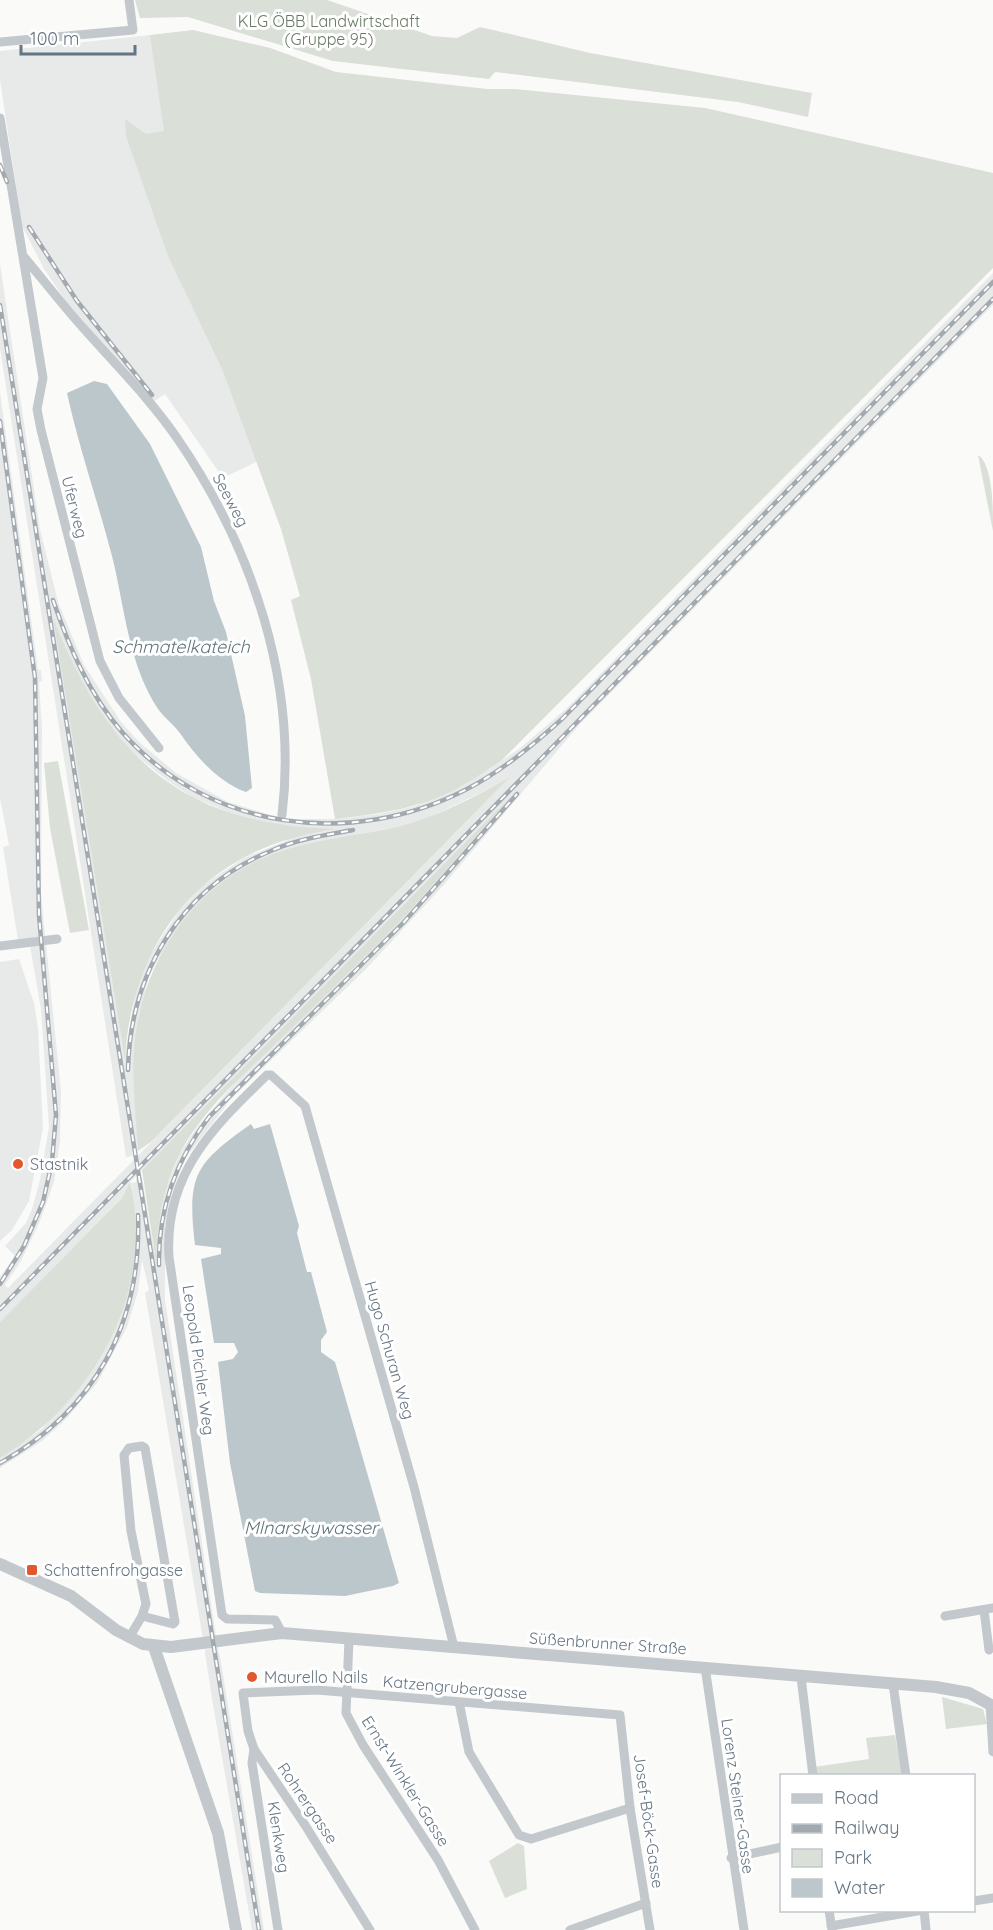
<svg xmlns="http://www.w3.org/2000/svg" width="993" height="1930" viewBox="0 0 993 1930" font-family="Quicksand,sans-serif">
  <rect width="100%" height="100%" fill="#fafaf8"/>
  <g fill="#e8e9e9" fill-rule="evenodd">
    <polygon points="150,35 171,137 260,460 223,478 165,394 153,402 65,300 44,269 22,226 0,80 0,51"/>
    <path d="M0 264 40 529 58 602 84 665 121 722 139 742 176 773 228 802 284 819H335L379 814 415 806 463 786 519 749 567 708 993 273V305L580 724 441 888 366 969 231 1099 185 1159 172 1193 165 1225V1300L216 1636 203 1639 145 1293 149 1290 142 1260 138 1292 127 1327 97 1383 65 1420 42 1441 0 1468V1458L42 1429 120 1317 133 1262 134 1215 131 1183 136 1182V1178L142 1177 155 1255 159 1218 167 1186 179 1155 197 1127 240 1077 363 960 455 861 504 803 130 1182 122 1198 0 1322V1277L15 1256 5 1246 26 1223 32 1209 40 1180 49 1127 41 1009 30 946 46 944 61 1091 60 1141 54 1182 40 1221 21 1261 5 1285 8 1288 507 780 430 817 397 827 316 842 272 855 233 876 197 904 173 935 150 973 139 1014 134 1079 138 1151 132 1152 133 1156 126 1157 0 348ZM54 622 78 675 106 721 132 752 168 781 192 797 245 819 275 825 332 830 293 838 244 858 202 886 179 911 146 961 136 988 125 1055Z"/>
    <polygon points="0,392 38,670 41,670 42,681 39,682 42,729 41,893 45,936 18,940 3,847 9,845 0,798"/>
    <polygon points="19,959 34,1003 38,1028 43,1128 29,1201 12,1230 0,1241 0,962"/>
    <polygon points="218,1647 221,1662 264,1930 252,1930 212,1699 205,1653 205,1649"/>
  </g>
  <g fill="#dadfd7">
    <polygon points="135,0 327,0 432,36 457,38 480,27 590,53 812,93 808,117 738,102 495,72 489,79 333,61 188,17 140,18"/>
    <path d="M193 30 270 48 336 72 487 89H515L705 108 993 173V268L501 761C488 769 475 779 462 786 423 808 379 814 335 819L311 679 291 600 300 596 281 529 223 371 168 256 126 136 125 119 146 134 164 131 150 35Z"/>
    <path d="M978 455C993 464 993 509 993 531Z"/>
    <path d="M53 618C109 757 181 825 335 829 311 834 287 838 264 848 176 885 130 966 125 1059Z"/>
    <polygon points="58,761 89,930 70,933 50,828 44,763"/>
    <path d="M509 778 152 1141 138 1151C136 1118 132 1084 134 1051 139 966 191 885 273 854 313 839 355 836 397 827 437 817 472 798 509 778Z"/>
    <path d="M512 795C463 851 415 908 362 960 330 992 297 1023 264 1055 233 1084 199 1116 179 1155 163 1189 157 1223 156 1261L142 1170Z"/>
    <path d="M130 1182C156 1293 93 1402 0 1458V1322L122 1198Z"/>
    <polygon points="942,1697 983,1709 987,1724 946,1729"/>
    <polygon points="895,1735 902,1775 815,1775 814,1767 869,1759 866,1738"/>
    <polygon points="518,1843 524,1846 527,1889 505,1898 489,1861"/>
  </g>
  <g fill="#bbc7cb">
    <path d="M94 381 107 384 150 444 201 547 214 601 226 632 245 716 252 788 246 792C220 783 198 759 182 736 176 726 165 719 158 709 128 663 125 608 112 556 98 502 79 448 67 393Z"/>
    <path d="M251 1124 254 1129 270 1124 299 1226 297 1233 307 1272H311L327 1332 321 1340V1352L335 1362 399 1583 393 1586 345 1596 260 1593 255 1591 230 1463 218 1362 233 1359 238 1352 234 1343H214L201 1259 221 1254V1248L195 1245C187 1176 194 1164 251 1124Z"/>
  </g>
  <g fill="none" stroke-linecap="round" stroke-linejoin="round">
    <g stroke="#c3c8cc" stroke-width="9">
      <polyline points="0,42 133,30 129,0"/>
      <polyline points="0,118 43,378 37,409 41,430 100,661 119,698 159,748"/>
      <path d="M24 257C45 282 64 307 86 331 117 366 150 399 177 438 252 547 298 682 282 815"/>
      <polyline points="0,946 57,939"/>
      <polyline points="984,1610 989,1650"/>
      <polyline points="945,1616 993,1608"/>
      <path d="M282 1633 275 1620 227 1619 222 1615 169 1257C164 1175 212 1128 267 1075H271L305 1106 414 1487 454 1647"/>
      <polyline points="129,1638 142,1616 146,1604 131,1531 124,1455 129,1448 142,1446 145,1448 175,1622 173,1624 142,1616"/>
      <polyline points="349,1639 346,1713 363,1745 438,1860 475,1930"/>
      <polyline points="705,1667 744,1930"/>
      <polyline points="801,1677 813,1776"/>
      <polyline points="893,1684 906,1776"/>
      <polyline points="459,1702 469,1752 519,1835 531,1839 630,1808"/>
      <polyline points="990,1704 993,1752"/>
      <polyline points="254,1749 252,1763 278,1930"/>
      <polyline points="731,1858 782,1847"/>
      <polyline points="974,1901 993,1898"/>
      <polyline points="829,1910 832,1930"/>
      <polyline points="924,1910 926,1930"/>
      <polyline points="831,1926 923,1910"/>
      <polyline points="370,1930 305,1825 254,1749 248,1731 243,1693 317,1690 620,1715 630,1808 650,1930"/>
      <polyline points="570,1930 646,1903"/>
    </g>
    <g stroke="#c3c8cc" stroke-width="12">
      <polyline points="0,1564 71,1596 116,1630 143,1644 171,1647 282,1633 936,1687 969,1693 993,1706"/>
      <polyline points="154,1647 218,1833 236,1930"/>
    </g>
    <g stroke="#a2aab0" stroke-width="4.5">
      <g id="rail">
        <polyline points="0,165 7,182"/>
        <polyline points="29,227 77,301 152,395"/>
        <polyline points="0,305 259,1930"/>
        <polyline points="0,421 35,678 39,915 56,1115 52,1162 43,1202 24,1246 0,1284"/>
        <path d="M53 600C69 647 89 694 122 732 209 831 352 849 467 789 502 771 533 745 562 719L993 282"/>
        <path d="M128 1070C130 973 181 887 273 850 298 839 326 835 353 830"/>
        <path d="M159 1265C158 1210 176 1160 209 1117L404 922 517 794"/>
        <polyline points="0,1309 993,299"/>
        <path d="M0 1463C95 1410 142 1323 138 1215"/>
      </g>
    </g>
    <use href="#rail" stroke="#fff" stroke-width="2" stroke-dasharray="7" stroke-linecap="butt"/>
  </g>
  <g fill="#e4572e" stroke="#fff" stroke-width="2">
    <circle cx="18" cy="1164" r="6"/>
    <rect x="26" y="1564" width="12" height="12" rx="3"/>
    <circle cx="252" cy="1677" r="6"/>
  </g>
  <g text-anchor="middle" dominant-baseline="central" stroke-width="6" stroke-linejoin="round" paint-order="stroke">
    <g font-size="16" fill="#687a64" stroke="#fff">
      <text x="329" y="21">KLG ÖBB Landwirtschaft<tspan x="329" dy="18">(Gruppe 95)</tspan></text>
    </g>
    <g font-size="16" fill="#657683" stroke="#fff">
      <text transform="translate(231 500) rotate(62)">Seeweg</text>
      <text transform="translate(75 507) rotate(76)">Uferweg</text>
      <text transform="translate(390 1350) rotate(74)">Hugo Schuran Weg</text>
      <text transform="translate(199 1360) rotate(82)">Leopold Pichler Weg</text>
      <text transform="translate(608 1643) rotate(4)">Süßenbrunner Straße</text>
      <text transform="translate(455 1687) rotate(5)">Katzengrubergasse</text>
      <text transform="translate(406 1781) rotate(58)">Ernst-Winkler-Gasse</text>
      <text transform="translate(738 1796) rotate(82)">Lorenz Steiner-Gasse</text>
      <text transform="translate(308 1803) rotate(56)">Rohrergasse</text>
      <text transform="translate(649 1821) rotate(82)">Josef-Böck-Gasse</text>
      <text transform="translate(279 1837) rotate(81)">Klenkweg</text>
    </g>
    <g font-size="16" fill="#657683" stroke="#fff" text-anchor="start">
      <text x="30" y="1164">Stastnik</text>
      <text x="44" y="1570">Schattenfrohgasse</text>
      <text x="264" y="1677">Maurello Nails</text>
    </g>
    <g font-size="18" font-style="italic" fill="#60757c" stroke="#fff">
      <text x="181" y="646">Schmatelkateich</text>
      <text x="311" y="1527">Mlnarskywasser</text>
    </g>
  </g>
  <rect x="780" y="1774" width="195" height="138" fill="#ffffff" stroke="#c1c8cd" stroke-width="1.5"/>
  <rect x="792" y="1794" width="30" height="9" fill="#c3c8cc" stroke="#c1c8cd" stroke-width="1.5"/>
  <text x="834" y="1804" font-size="18" fill="#657683">Road</text>
  <rect x="792" y="1824" width="30" height="9" fill="#a2aab0" stroke="#c1c8cd" stroke-width="1.5"/>
  <text x="834" y="1834" font-size="18" fill="#657683">Railway</text>
  <rect x="792" y="1849" width="30" height="18" fill="#dadfd7" stroke="#c1c8cd" stroke-width="1.5"/>
  <text x="834" y="1864" font-size="18" fill="#657683">Park</text>
  <rect x="792" y="1879" width="30" height="18" fill="#bbc7cb" stroke="#c1c8cd" stroke-width="1.5"/>
  <text x="834" y="1894" font-size="18" fill="#657683">Water</text>
  <path d="M21 45v9h114v-9" fill="none" stroke="#657683" stroke-width="3"/>
  <text x="30" y="45" font-size="18" fill="#657683" stroke="#ffffff" stroke-width="4.5" paint-order="stroke">100 m</text>
</svg>
